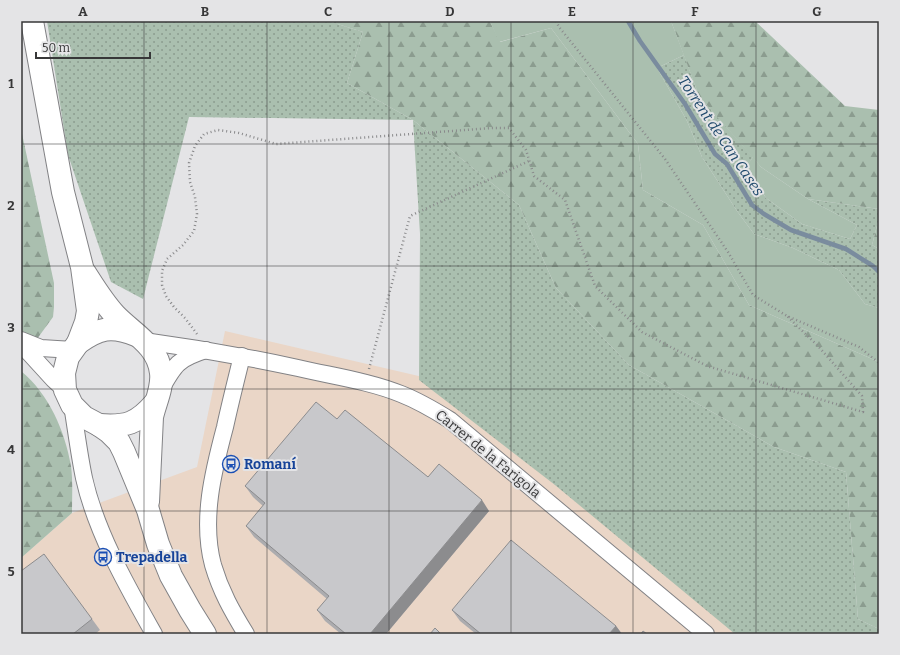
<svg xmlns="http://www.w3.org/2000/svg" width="900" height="655" viewBox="0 0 900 655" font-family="Bitter,serif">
  <defs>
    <pattern id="grass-dots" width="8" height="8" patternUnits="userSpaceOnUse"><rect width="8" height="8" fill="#aabfaf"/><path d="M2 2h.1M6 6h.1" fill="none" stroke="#8b9c8f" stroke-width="1.8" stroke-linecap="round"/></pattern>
    <pattern id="forest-firs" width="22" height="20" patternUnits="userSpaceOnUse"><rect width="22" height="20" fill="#aabfaf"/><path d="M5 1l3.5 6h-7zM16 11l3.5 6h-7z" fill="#8b9c8f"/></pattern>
  </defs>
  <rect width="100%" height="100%" fill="#e4e4e6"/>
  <polygon fill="#ead6c7" points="225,331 423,377 739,634 21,634 21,558 72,513 197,467"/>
  <g fill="url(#grass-dots)">
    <polygon points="47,21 328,21 363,32 347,83 413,120 519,205 556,288 629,365 774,447 846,472 858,619 879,629 879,634 735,634 555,485 419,380 420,234 413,120 189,117 143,299 111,282 68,155"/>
    <polygon points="684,55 699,96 753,157 746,168 766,198 802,224 850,239 857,225 808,199 879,209 879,218 872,245 879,249 879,308 865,304 839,270 793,248 754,234 737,211 702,157 687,121 657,68"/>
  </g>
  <g fill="url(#forest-firs)">
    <polygon points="328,21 490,21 500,42 551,28 638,144 643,190 703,225 749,305 879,362 879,629 858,619 846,472 774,447 629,365 556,288 519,205 413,120 347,83 363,32"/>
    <polygon points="671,21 755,21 845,106 879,110 879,209 808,199 761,167 699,96"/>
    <polygon points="21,129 54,283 54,307 53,317 21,361"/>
    <polygon points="879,218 879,249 872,245"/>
    <path d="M21 371C49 394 65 431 71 466 73 481 72 497 72 513L21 558Z"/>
  </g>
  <g fill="#aabfaf">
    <polygon points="490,21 671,21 684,55 657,68 687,121 702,157 737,211 754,234 793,248 839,270 865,304 879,308 879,362 749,305 703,225 643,190 638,144 551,28 499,42"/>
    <polygon points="753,157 761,167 808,199 857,225 850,239 802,224 766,198 746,167"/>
  </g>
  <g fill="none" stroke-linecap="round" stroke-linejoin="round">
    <polyline stroke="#7a8c9e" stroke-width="4.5" points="628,21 640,41 685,104 715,154 727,164 752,205 764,214 791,230 846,249 873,266 879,272"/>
    <g stroke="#828285" stroke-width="18">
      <g id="street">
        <polyline points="21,340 41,348 73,350"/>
        <path d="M144 341C196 348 247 357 298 368 332 376 369 381 401 394 419 401 434 410 450 420L706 634"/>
        <polyline points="21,344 53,379 65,390"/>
        <path d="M242 356C236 380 230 404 225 427 213 472 201 520 213 565 221 592 232 611 246 634"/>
        <path d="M161 389C175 364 178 359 206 350"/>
        <path d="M72 405C76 429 79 454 84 478 96 532 127 586 154 634"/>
      </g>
    </g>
    <g stroke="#828285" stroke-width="24">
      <g id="secondary">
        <polyline points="32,21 63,192 82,267 88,311 86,322 78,343 68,357 64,373 65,390 72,405 84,417 99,425 109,432 119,442 124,452 148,510 158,544 171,576 190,610 205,634"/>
        <path d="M85 273C94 287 103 302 115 315 132 333 158 345 161 373 163 388 155 403 152 417L148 502"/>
        <path d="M78 343C99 328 111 325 136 335"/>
        <path d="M99 425C126 427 137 424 155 403"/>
      </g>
    </g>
    <g stroke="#89898b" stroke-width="2.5" stroke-dasharray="1 3" stroke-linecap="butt">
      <polyline points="556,21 559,27 665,159 728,252 753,295 787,316 859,347 879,363"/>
      <polyline points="197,334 185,318 174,307 166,296 162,285 162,271 167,259 183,245 194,231 197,214 195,197 190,182 189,163 195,146 204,134 218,130 239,133 276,144 492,128 509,128 526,150 534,176 565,200 595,286 642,332 707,366 863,412 862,396 819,347 787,316"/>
      <polyline points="369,369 410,216 529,161"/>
    </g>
    <use href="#street" stroke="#fff" stroke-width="16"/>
    <use href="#secondary" stroke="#fff" stroke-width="22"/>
  </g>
  <g fill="#acacaf">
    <polygon points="337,419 428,477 489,511 386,634 341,634 325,621 317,610 327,599 254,537 246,526 263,506 253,497 245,486"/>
    <polygon points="452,610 616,626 622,634 476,634 460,621"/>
    <polygon points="92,619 100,630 95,634 21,634"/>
  </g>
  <g fill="#8c8c8e">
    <polygon points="482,500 489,511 386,634 370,634"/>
    <polygon points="616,626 622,634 609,634"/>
  </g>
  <g fill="#c8c8cb" stroke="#8c8c8e">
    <polygon points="316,402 337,419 345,410 428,477 439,464 482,500 370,634 346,634 317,610 329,596 246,526 265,503 245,486"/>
    <polygon points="511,540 616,626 609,634 481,634 452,610"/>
    <polygon points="44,554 92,619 73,634 21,634 21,571"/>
    <polygon points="435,628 441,634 430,634"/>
    <polygon points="643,631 647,634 641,634"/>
  </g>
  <path fill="none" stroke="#373738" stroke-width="1" stroke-opacity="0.55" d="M144 21V634M267 21V634M389 21V634M511 21V634M633 21V634M756 21V634M21 144H879M21 266H879M21 389H879M21 511H879"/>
  <defs>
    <g id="bus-ring" transform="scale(0.9)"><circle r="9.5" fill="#e4e4e6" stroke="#1a4fb4" stroke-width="1.5"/><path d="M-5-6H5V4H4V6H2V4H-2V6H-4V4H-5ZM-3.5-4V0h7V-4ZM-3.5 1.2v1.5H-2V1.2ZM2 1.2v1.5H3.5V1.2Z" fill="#1a4fb4"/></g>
  </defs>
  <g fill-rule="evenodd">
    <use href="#bus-ring" x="231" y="464"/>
    <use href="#bus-ring" x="103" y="557"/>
  </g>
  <g text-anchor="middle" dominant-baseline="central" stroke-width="4" stroke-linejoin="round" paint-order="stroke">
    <g font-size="14" fill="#373738" stroke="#e4e4e6">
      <text transform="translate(488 454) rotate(39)">Carrer de la Farigola</text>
    </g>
    <g font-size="14" font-weight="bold" fill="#164399" stroke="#e4e4e6" text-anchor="start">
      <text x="244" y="464">Romaní</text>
      <text x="116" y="557">Trepadella</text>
    </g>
    <g font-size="15" font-style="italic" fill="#1e486b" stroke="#e4e4e6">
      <text transform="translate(721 136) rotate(56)">Torrent de Can Cases</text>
    </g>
  </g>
  <rect width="900" height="655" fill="none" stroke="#e4e4e6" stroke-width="44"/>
  <path d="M36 52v6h114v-6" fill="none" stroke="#373738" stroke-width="2"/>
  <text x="42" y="52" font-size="12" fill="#373738" stroke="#e4e4e6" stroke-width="3" paint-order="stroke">50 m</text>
  <rect x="22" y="22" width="856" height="611" fill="none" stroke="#373738" stroke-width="1.5"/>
  <g font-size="13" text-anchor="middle" font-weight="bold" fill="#373738">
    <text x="83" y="16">A</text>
    <text x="205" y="16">B</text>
    <text x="328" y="16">C</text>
    <text x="450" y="16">D</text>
    <text x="572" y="16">E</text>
    <text x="695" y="16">F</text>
    <text x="817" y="16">G</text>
    <text x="11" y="88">1</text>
    <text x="11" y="210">2</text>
    <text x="11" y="332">3</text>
    <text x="11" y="454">4</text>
    <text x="11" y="576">5</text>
  </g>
</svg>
